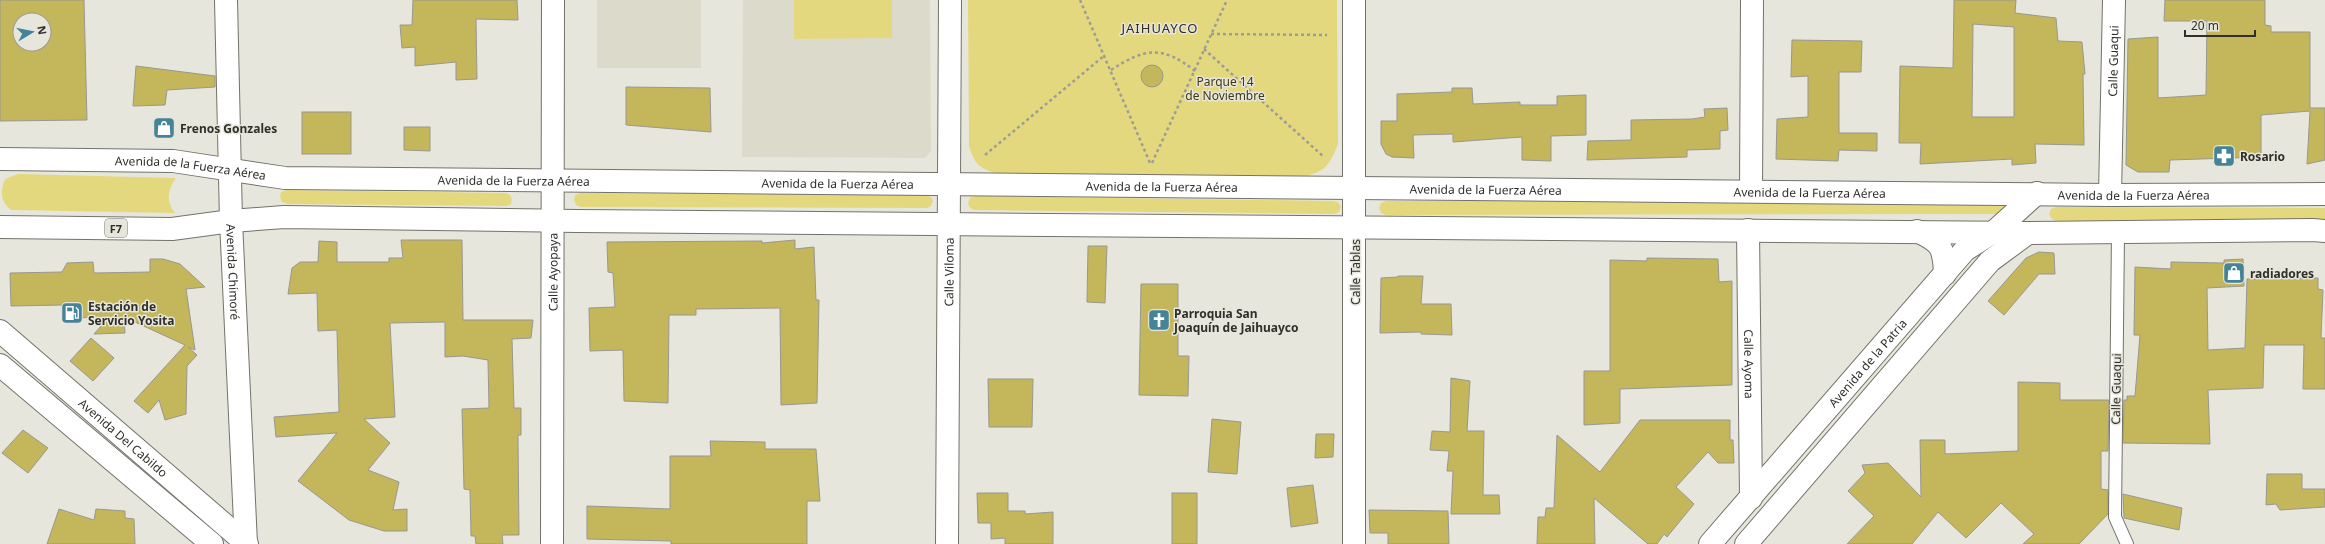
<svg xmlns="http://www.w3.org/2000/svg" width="2325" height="544" viewBox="0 0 2325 544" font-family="'Noto Sans',sans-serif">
  <rect width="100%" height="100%" fill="#e7e6dc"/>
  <g fill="#dcdaca">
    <rect x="597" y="0" width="104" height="68"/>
    <polygon points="743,0 930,0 931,151 925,158 742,157"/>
  </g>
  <g fill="#e4d87e">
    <polygon points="794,0 892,0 892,38 794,39"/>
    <path d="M968 0H1337L1338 144C1329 166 1326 171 1303 177L998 174C979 168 975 165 969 146Z"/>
    <path d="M18 174 176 178C167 190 166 202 175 213L11 210C0 201 0 191 5 179Z"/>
    <polygon points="286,190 506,193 510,195 512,199 511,204 506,206 287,204 282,202 280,197 281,192"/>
    <polygon points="580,193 926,195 931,197 933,201 931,206 927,208 581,207 576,205 574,200 575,195"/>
    <polygon points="975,196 1334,201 1339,203 1341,207 1339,212 1335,214 975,210 970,208 968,203 970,198"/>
    <polygon points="1386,201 2000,201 2007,207 2001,214 1386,215 1381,213 1379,208 1381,203"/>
    <polygon points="2056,207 2325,208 2325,221 2057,221 2052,219 2049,214 2051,209"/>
  </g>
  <g fill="#c3b65b" stroke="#99988f" fill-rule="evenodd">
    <path d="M0 0H84L87 120 0 121ZM20 20H44V44H20Z"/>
    <polygon points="413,0 517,0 518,20 476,19 477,79 456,80 456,62 415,66 415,47 402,48 400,25 412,25"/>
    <path d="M1954 0H2016L2015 13 2056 18 2058 41 2082 42 2085 74H2083L2084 145 2035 144 2036 163 2012 165V159L1920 164 1921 143H1899L1900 66 1953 68ZM1973 24 2014 27V117H1972Z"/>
    <polygon points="2165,0 2265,0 2265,25 2271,26 2271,32 2310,32 2310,108 2325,108 2325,160 2307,164 2310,111 2261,115 2261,157 2170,160 2169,172 2138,172 2126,165 2128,39 2158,37 2158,98 2206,95 2207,21 2164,21"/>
    <polygon points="1792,40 1862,41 1861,72 1839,72 1839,133 1877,133 1877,151 1839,150 1838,161 1776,159 1777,119 1808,117 1808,76 1791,77"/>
    <circle cx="1152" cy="76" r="11"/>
    <polygon points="136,66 215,76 215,87 167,90 165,105 133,106"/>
    <polygon points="626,87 710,88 711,132 626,125"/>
    <polygon points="1452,88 1472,88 1473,104 1520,102 1520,105 1557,105 1557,96 1586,95 1586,135 1551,136 1551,161 1522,160 1522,137 1453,142 1453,134 1413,135 1414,158 1392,157 1386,154 1381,144 1381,121 1397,121 1397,94 1452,92"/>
    <polygon points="1727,108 1728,130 1720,131 1720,149 1687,150 1687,157 1587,160 1588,141 1631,140 1631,120 1692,119 1705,117 1704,109"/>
    <rect x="302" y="112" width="49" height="42"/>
    <polygon points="404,127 430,127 430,151 404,150"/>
    <polygon points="401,240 462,240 463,320 533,320 531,338 512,339 514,408 521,408 521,435 518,435 519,535 502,535 503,544 476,544 475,536 471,536 470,490 464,489 462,409 489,408 488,360 463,356 445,357 445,322 390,323 395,417 364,419 390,443 368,470 399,482 393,510 407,509 407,531 384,531 349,520 298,481 337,433 276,437 274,417 339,412 337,330 318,331 317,293 288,294 292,268 300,262 318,262 319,241 337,242 337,262 389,262 389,258 403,258"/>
    <polygon points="795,240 795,249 814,247 816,300 819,300 817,403 781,405 780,308 696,309 696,315 669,315 668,403 624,401 623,350 590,351 589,308 615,307 613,273 608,272 607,242 762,241 762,243"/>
    <polygon points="1088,246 1107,246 1105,303 1087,302"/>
    <polygon points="2039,252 2054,253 2055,274 2039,274 2004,315 1988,301 2026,258"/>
    <polygon points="1647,258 1718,259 1719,282 1732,281 1732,385 1620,389 1620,423 1584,425 1584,371 1610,371 1610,260 1647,261"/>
    <polygon points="150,259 163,259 180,264 205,287 186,289 195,350 188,347 197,355 187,366 186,414 165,420 159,400 148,413 134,401 185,345 124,317 125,333 94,334 109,317 70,318 62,305 11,306 10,273 62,272 67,263 93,262 94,273 150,272"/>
    <polygon points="2243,259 2244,286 2207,288 2208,350 2245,348 2247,279 2318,278 2318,289 2323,290 2321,338 2325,338 2325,389 2303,389 2304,345 2264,345 2263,388 2208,390 2210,444 2123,443 2124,400 2127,400 2127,396 2135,396 2140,335 2134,335 2135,267 2171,269 2171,262 2224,263 2224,260"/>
    <polygon points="1398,276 1423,276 1421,304 1451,304 1452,335 1421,334 1421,332 1380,333 1381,278 1398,277"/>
    <polygon points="1141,284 1178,284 1178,356 1189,356 1188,396 1139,395"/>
    <polygon points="91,338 114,358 93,381 70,361"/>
    <polygon points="1451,378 1470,381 1467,431 1484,431 1483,495 1499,495 1500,514 1451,514 1453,471 1447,471 1449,451 1430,450 1432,431 1450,432"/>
    <polygon points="988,379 1033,379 1032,427 989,427"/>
    <polygon points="2018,382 2060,383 2060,400 2109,400 2108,451 2101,451 2101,489 2108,490 2108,514 2079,544 2023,544 2034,534 2001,503 1966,538 1938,512 1912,544 1847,544 1874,516 1848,491 1865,473 1862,465 1888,463 1921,497 1920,440 1945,440 1945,454 2018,451"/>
    <polygon points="1212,419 1241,422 1237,474 1208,472"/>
    <polygon points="1640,420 1730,420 1730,440 1733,440 1734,463 1718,463 1708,452 1676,487 1694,504 1667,537 1664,534 1657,544 1648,544 1594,498 1595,544 1537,544 1538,517 1545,517 1546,508 1554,508 1557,435 1600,472"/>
    <polygon points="23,430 48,448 28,473 2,453"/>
    <polygon points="1316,434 1334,434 1333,457 1315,458"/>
    <polygon points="710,441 765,442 765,449 816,449 820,501 807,501 807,544 671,544 671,541 587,539 587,506 670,509 670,456 711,456"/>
    <polygon points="2267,474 2302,474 2302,489 2325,489 2325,507 2280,510 2276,504 2266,505"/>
    <polygon points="1313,485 1318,523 1291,527 1287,488"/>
    <polygon points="977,493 1008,493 1008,511 1025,511 1025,514 1053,512 1053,544 1005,544 1005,538 991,539 991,523 978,523"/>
    <rect x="1172" y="493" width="25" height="51"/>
    <polygon points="2123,494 2182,508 2179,530 2124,518"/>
    <polygon points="59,509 94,520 96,509 125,511 125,518 134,519 135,544 47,544"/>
    <polygon points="1369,510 1448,511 1449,544 1388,544 1388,533 1370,533"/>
  </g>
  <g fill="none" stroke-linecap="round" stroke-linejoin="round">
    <g stroke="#73726a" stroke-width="14">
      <polyline id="lane" points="2118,232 2115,517 2127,544"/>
    </g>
    <g stroke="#73726a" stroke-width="24">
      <g id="street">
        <polyline points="1751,190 1752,0"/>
        <path id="s1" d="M2110 195 2114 0"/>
        <path id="s2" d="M231 221 246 544"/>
        <path id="s3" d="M1748 230 1751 498"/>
        <path id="s4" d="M552 544 553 0"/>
        <path id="s5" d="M947 544 950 0"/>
        <polyline points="1354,544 1354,0"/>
      </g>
    </g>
    <g stroke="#73726a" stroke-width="24">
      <g id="secondary">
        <path id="s6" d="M0 159 173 161 285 178 2110 195 2325 194"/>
        <polyline points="231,221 284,217 577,221 2028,233 2313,230 2325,231"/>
        <path d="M1917 231C1941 242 1944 247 1945 274"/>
        <path id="s7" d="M0 331 247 544"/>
        <polyline points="0,365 212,544"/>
        <path id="s8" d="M1710 544 1965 250 1995 231 2037 193"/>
        <polyline points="1746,544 1990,261 2028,233"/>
      </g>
    </g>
    <g stroke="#73726a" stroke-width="24">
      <polyline id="highway" points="0,227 172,229 231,221 226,0"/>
    </g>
    <g stroke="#9d9c95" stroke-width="2.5" stroke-dasharray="3 3" stroke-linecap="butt">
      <polyline points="1080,0 1150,163"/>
      <polyline points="1211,34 1327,35"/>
      <polyline points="1204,49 1324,157"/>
      <path d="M1111 70C1145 48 1162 45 1195 71"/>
      <polyline points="985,155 1105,55"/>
      <polyline points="1152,163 1227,0"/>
    </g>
    <use href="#lane" stroke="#fff" stroke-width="12"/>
    <use href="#street" stroke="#fff" stroke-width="22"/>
    <use href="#secondary" stroke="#fff" stroke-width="22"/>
    <use href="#highway" stroke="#fff" stroke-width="22"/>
  </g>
  <defs>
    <g id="shop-square" transform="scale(1.15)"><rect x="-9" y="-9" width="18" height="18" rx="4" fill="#458399" stroke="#e7e6dc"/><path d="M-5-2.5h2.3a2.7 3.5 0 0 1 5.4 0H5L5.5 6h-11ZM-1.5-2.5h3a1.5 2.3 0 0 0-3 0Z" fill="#fff"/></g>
    <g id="pharmacy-square" transform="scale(1.15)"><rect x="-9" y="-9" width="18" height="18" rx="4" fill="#458399" stroke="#e7e6dc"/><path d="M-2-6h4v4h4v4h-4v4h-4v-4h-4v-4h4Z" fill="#fff"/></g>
    <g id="fuel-square" transform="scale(1.15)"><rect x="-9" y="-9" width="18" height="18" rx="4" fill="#458399" stroke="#e7e6dc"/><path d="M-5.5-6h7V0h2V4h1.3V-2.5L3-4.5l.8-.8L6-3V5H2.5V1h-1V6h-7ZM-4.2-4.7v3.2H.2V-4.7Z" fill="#fff"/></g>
    <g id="church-square" transform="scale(1.15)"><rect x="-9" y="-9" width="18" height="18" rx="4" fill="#458399" stroke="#e7e6dc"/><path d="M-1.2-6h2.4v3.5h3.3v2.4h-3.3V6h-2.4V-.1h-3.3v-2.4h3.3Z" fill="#fff"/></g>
  </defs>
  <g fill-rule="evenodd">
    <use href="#shop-square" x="164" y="128"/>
    <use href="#pharmacy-square" x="2224" y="156"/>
    <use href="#shop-square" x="2234" y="273"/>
    <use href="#fuel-square" x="72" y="313"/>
    <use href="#church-square" x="1159" y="320"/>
  </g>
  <g text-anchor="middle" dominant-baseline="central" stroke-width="3" stroke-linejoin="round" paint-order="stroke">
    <rect fill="#e7e6dc" stroke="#666660" stroke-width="1" x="105" y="219" width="22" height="18" rx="3"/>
    <g font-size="11" font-weight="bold" fill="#2f2f2b">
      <text x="116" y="228">F7</text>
    </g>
    <g font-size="12" fill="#2f2f2b" stroke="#e7e6dc">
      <text stroke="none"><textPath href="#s1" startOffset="134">Calle Guaqui</textPath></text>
      <text stroke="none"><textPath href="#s6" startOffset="191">Avenida de la Fuerza Aérea</textPath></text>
      <text stroke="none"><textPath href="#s6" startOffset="515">Avenida de la Fuerza Aérea</textPath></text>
      <text stroke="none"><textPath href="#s6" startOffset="839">Avenida de la Fuerza Aérea</textPath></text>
      <text stroke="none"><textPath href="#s6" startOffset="1163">Avenida de la Fuerza Aérea</textPath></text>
      <text stroke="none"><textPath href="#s6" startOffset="1487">Avenida de la Fuerza Aérea</textPath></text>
      <text stroke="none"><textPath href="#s6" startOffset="1811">Avenida de la Fuerza Aérea</textPath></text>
      <text stroke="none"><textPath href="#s6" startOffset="2135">Avenida de la Fuerza Aérea</textPath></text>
      <text stroke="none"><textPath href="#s2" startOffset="51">Avenida Chimoré</textPath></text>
      <text stroke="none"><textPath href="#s4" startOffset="272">Calle Ayopaya</textPath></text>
      <text stroke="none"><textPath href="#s5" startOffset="272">Calle Viloma</textPath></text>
      <text transform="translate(1355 272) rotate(-90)">Calle Tablas</text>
      <text stroke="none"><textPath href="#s8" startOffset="240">Avenida de la Patria</textPath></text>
      <text stroke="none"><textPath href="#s3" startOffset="134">Calle Ayoma</textPath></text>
      <text transform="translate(2116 389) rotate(-89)">Calle Guaqui</text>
      <text stroke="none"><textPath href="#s7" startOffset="163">Avenida Del Cabildo</textPath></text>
    </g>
    <g font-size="12" fill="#3f3912" stroke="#e7e6dc">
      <text x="1225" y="81">Parque 14<tspan x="1225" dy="14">de Noviembre</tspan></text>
    </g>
    <g font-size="12" font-weight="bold" fill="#2f2f2b" stroke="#e7e6dc" text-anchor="start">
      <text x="180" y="128">Frenos Gonzales</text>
      <text x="2240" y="156">Rosario</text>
      <text x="2250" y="273">radiadores</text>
      <text x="88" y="306">Estación de<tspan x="88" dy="14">Servicio Yosita</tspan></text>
      <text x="1174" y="313">Parroquia San<tspan x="1174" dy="14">Joaquín de Jaihuayco</tspan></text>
    </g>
    <g font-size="13" letter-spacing="1" fill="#2e2d26" stroke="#e7e6dc">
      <text x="1160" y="28">JAIHUAYCO</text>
    </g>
  </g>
  <g transform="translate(32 32) rotate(80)"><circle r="19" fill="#e7e6dc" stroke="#9d9d95"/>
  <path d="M0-3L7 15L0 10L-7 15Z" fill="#458399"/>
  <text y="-6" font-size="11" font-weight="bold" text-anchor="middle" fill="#2f2f2b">N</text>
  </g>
  <path d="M2185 30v6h70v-6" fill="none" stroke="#2f2f2b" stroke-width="2"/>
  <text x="2191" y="30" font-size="12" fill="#2f2f2b" stroke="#e7e6dc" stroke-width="3" paint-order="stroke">20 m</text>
</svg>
